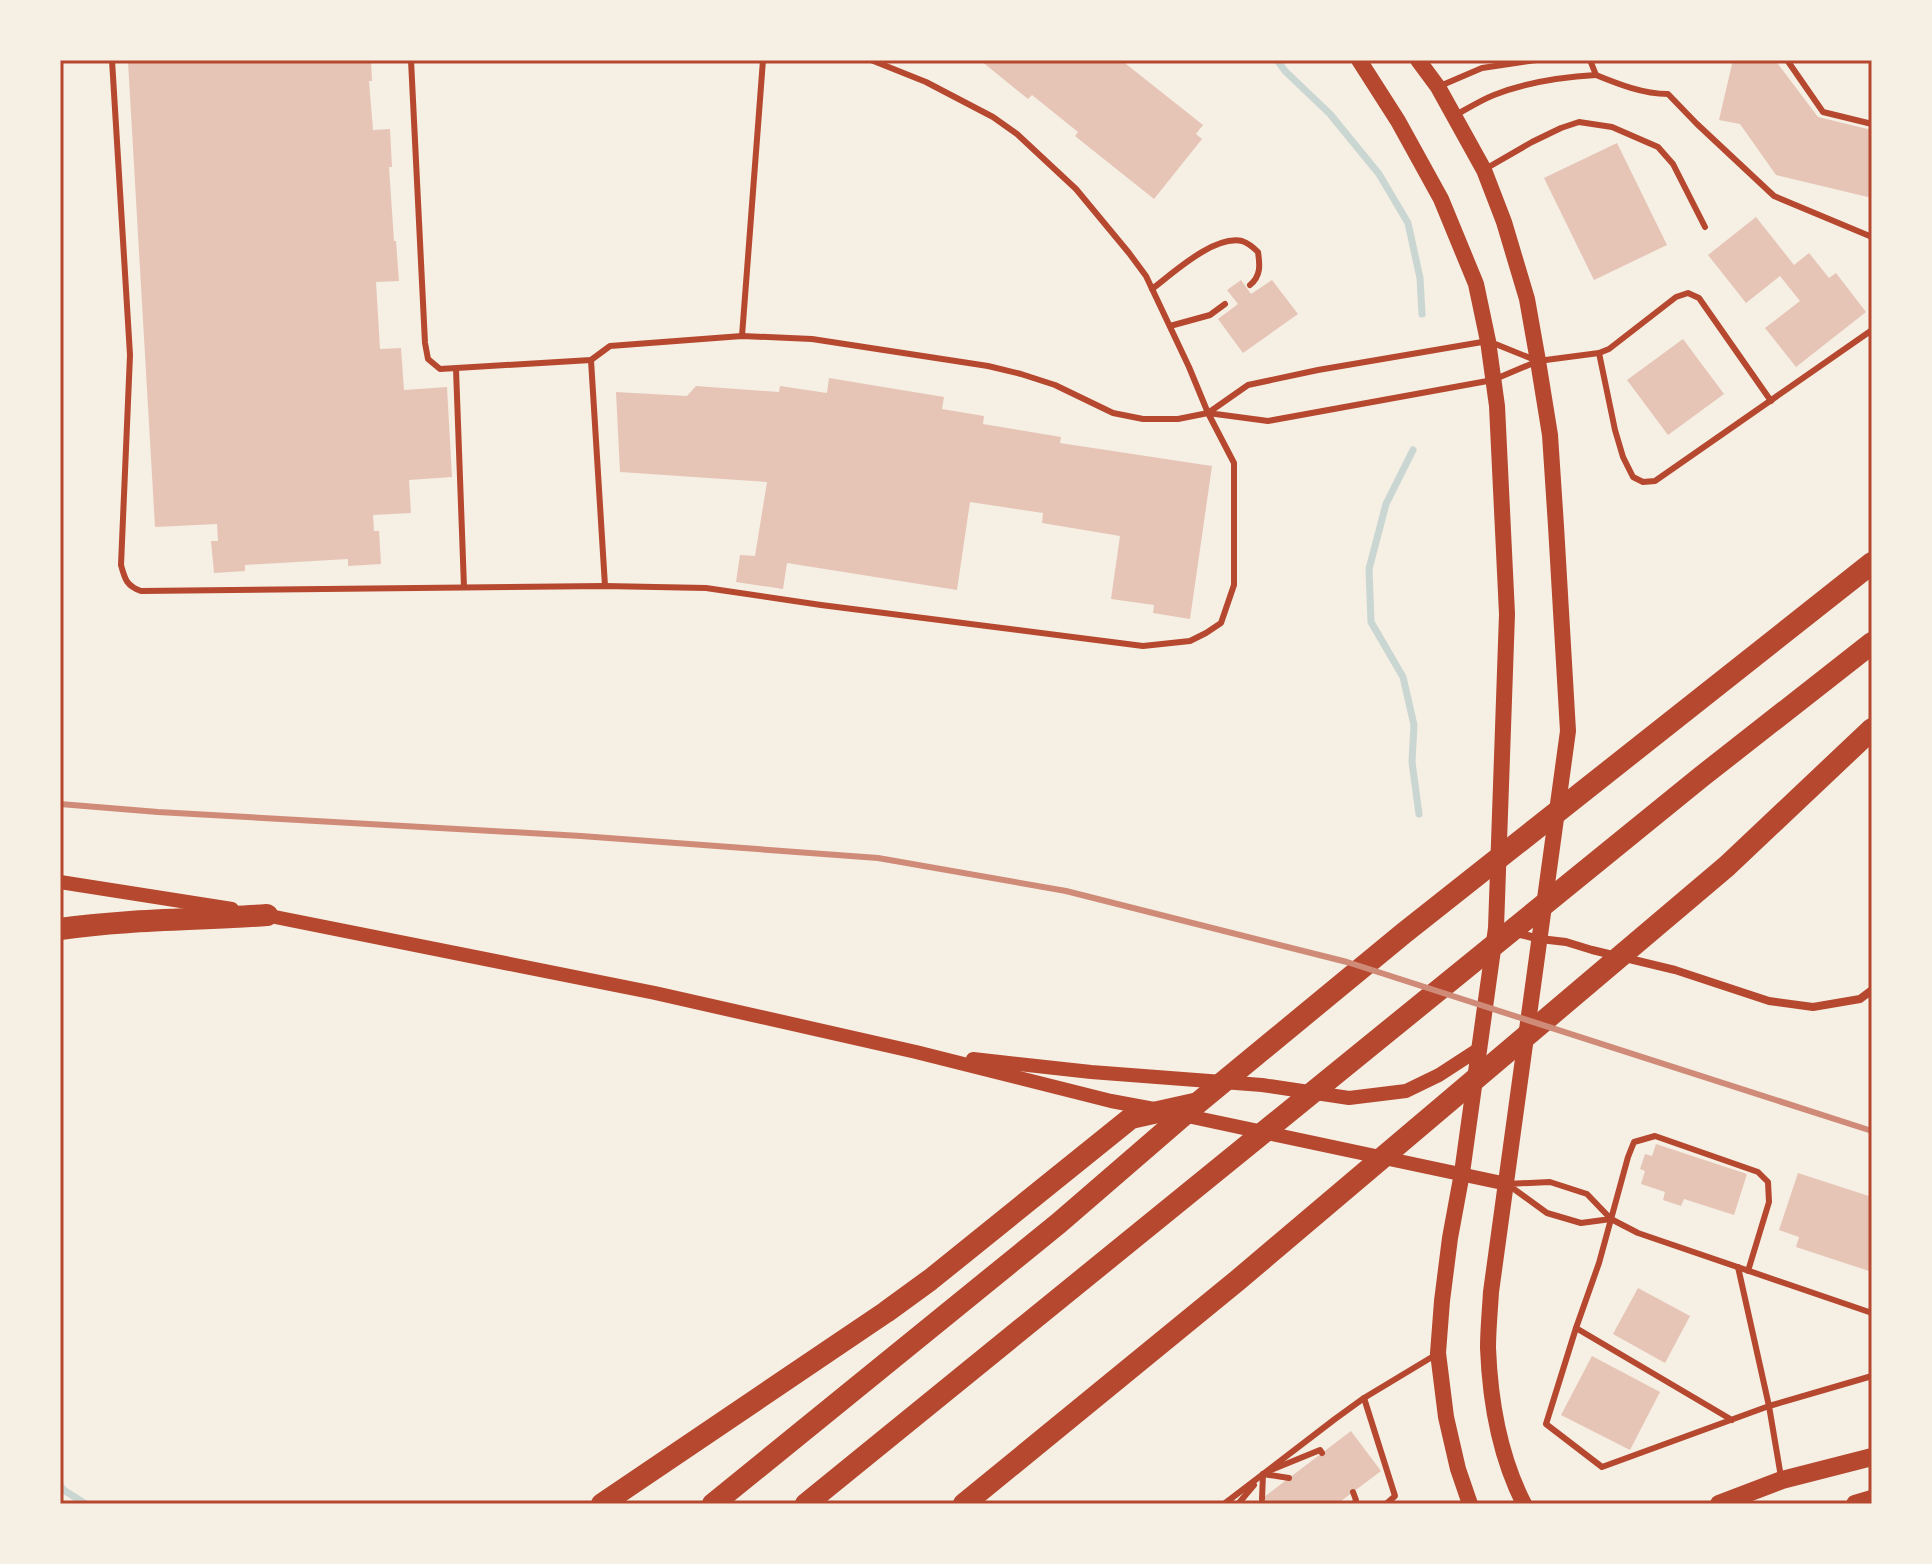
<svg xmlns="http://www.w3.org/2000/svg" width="1932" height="1564" viewBox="0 0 1932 1564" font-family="'DejaVu Sans',sans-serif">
  <rect width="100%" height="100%" fill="#f6efe4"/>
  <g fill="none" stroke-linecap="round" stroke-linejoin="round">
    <g stroke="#c9d6d2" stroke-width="7">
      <polyline points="1277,60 1285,71 1330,114 1379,174 1408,223 1420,278 1422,314"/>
      <polyline points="1413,450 1386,504 1369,569 1371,622 1403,677 1414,725 1412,762 1419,814"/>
      <polyline points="60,1486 65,1491 86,1504"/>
    </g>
  </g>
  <g fill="#e6c5b7">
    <polygon points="161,60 371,60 372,81 369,81 373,130 390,129 392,167 389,167 394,241 396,241 399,281 376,282 380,349 401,348 404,390 447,387 452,477 409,480 411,513 373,515 374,531 379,531 381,564 348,566 348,559 245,565 245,571 214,573 211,541 218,541 217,524 155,527 128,62"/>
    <polygon points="980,60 1121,60 1203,125 1196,134 1202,139 1154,199 1075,136 1078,132 1032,95 1028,99"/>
    <polygon points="1737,60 1775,60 1818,117 1872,130 1872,198 1776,175 1740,124 1719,120 1732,64"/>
    <polygon points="1617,143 1667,245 1594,280 1544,178"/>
    <polygon points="1756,217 1794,265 1809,253 1829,278 1836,273 1866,312 1796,367 1765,328 1800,301 1780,276 1746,303 1708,255"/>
    <polygon points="1241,280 1251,294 1272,280 1298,314 1243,353 1218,319 1238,304 1227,290"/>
    <polygon points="1683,339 1724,394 1668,435 1627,380"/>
    <polygon points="829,378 944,397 942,409 984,416 983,424 1061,437 1060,443 1212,466 1190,619 1153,613 1154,605 1111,599 1120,536 1042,523 1043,513 970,502 957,590 787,563 783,589 736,582 740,555 755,556 767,482 620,472 616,392 687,396 696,386 779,392 780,386 827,393"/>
    <polygon points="1656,1144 1747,1174 1734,1215 1684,1199 1681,1206 1663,1200 1665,1192 1641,1184 1645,1171 1640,1169 1645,1154 1652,1156"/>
    <polygon points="1798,1173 1872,1197 1872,1272 1796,1247 1799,1237 1779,1230"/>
    <polygon points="1638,1288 1690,1316 1665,1363 1613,1334"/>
    <polygon points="1592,1356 1660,1392 1630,1450 1561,1415"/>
    <polygon points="1351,1431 1381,1471 1337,1504 1255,1504"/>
  </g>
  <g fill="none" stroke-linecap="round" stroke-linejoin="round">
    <g stroke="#b5482f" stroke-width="6">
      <path d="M112 60 130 355 121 565C125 580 127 586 141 591L605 586 706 588 821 605 1143 646 1190 641 1206 633 1221 623 1234 585V463L1208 413 1189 367 1146 276 1129 253 1076 189 1017 134 993 117 926 82 871 60"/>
      <polyline points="411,60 425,343 428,359 440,369 591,360 610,346 742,336 812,339 988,366 1021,374 1055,385 1113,413 1143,419 1178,419 1208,413"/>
      <path d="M1590 60 1596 75C1618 84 1643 94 1668 94L1697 124 1774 196 1872 237"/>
      <polyline points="1787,60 1823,112 1872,124"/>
      <polyline points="1440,86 1482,68 1536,60"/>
      <path d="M1454 116C1467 109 1481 100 1494 95 1527 82 1561 77 1596 75"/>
      <polyline points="1487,168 1532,142 1561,128 1579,122 1612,127 1658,147 1673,164 1705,227"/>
      <path d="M1152 289C1173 273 1214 235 1242 241 1248 243 1253 247 1258 252 1260 265 1261 276 1250 285"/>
      <polyline points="1170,326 1210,315 1225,304"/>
      <polyline points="742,336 763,60"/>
      <polyline points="1599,353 1615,430 1623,457 1633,477 1643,482 1655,481 1872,330"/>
      <polyline points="591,360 605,586"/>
      <polyline points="1535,360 1488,341 1318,370 1248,385 1208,413 1268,421 1493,380 1538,361 1599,353 1609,349 1676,297 1688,293 1699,298 1771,401"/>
      <polyline points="456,369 464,587"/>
      <polygon points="1550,1182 1587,1194 1611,1219 1581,1223 1547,1213 1507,1184"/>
      <polyline points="1611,1219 1638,1233 1872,1313"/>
      <polyline points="1576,1328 1599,1263 1628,1157 1634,1142 1655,1136 1758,1172 1768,1182 1769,1202 1748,1271"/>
      <polyline points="1364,1398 1395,1496 1386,1504"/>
      <polyline points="1732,1420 1576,1328 1546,1424 1602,1467 1769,1406 1738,1267"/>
      <polyline points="1271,1470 1320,1450 1322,1453"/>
      <polyline points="1263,1474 1289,1478"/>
      <polyline points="1781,1477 1769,1406 1872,1376"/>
      <polyline points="1353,1492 1356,1500 1354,1504"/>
      <polyline points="1262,1499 1263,1474"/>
      <polyline points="1224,1504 1335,1419 1364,1398 1437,1354"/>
      <polyline points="1238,1504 1254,1485"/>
    </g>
    <polyline stroke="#b5482f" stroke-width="8" points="1516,933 1540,939 1566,942 1592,950 1675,970 1769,1001 1813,1007 1860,999 1872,990"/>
    <g stroke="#b5482f" stroke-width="14">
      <polyline points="60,882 232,909"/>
      <polyline points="260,914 655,993 916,1052 1111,1101 1154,1109"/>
      <polyline points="973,1059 1091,1072 1262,1085 1349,1098 1406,1091 1439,1075 1479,1049"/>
      <polyline points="1178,1114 1507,1184"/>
    </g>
    <g stroke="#b5482f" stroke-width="16">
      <polyline points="1359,60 1398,121 1441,199 1476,284 1488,341 1497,406 1507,614 1496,928 1462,1173 1450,1238 1442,1301 1438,1353 1446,1417 1458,1469 1470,1504"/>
      <path d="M1418 60 1438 87 1484 170 1504 222 1527 299 1538 361 1550 435 1556 526 1568 731 1491 1292C1490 1310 1488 1329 1488 1348 1490 1400 1500 1457 1524 1504"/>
    </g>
    <g stroke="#b5482f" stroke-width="18">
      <polyline points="1719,1504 1782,1480 1872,1457"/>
      <polyline points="1855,1504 1872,1499"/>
    </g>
    <g stroke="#b5482f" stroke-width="22">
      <path d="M60 929C129 919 198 920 267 915"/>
      <polyline points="602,1504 886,1312 930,1280 1131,1118 1194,1104"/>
      <polyline points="713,1504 1059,1223 1199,1102 1404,933 1872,563"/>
      <polyline points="806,1504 1701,777 1872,643"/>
      <polyline points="964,1504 1238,1280 1727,866 1872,729"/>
    </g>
    <polyline stroke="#cf8b77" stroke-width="6" points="60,804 158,812 581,836 878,858 1066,891 1347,962 1872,1131"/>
  </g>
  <rect width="1932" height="1564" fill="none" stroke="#f6efe4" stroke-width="124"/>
  <rect x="62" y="62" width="1808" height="1440" fill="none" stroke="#b5482f" stroke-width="3"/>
</svg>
